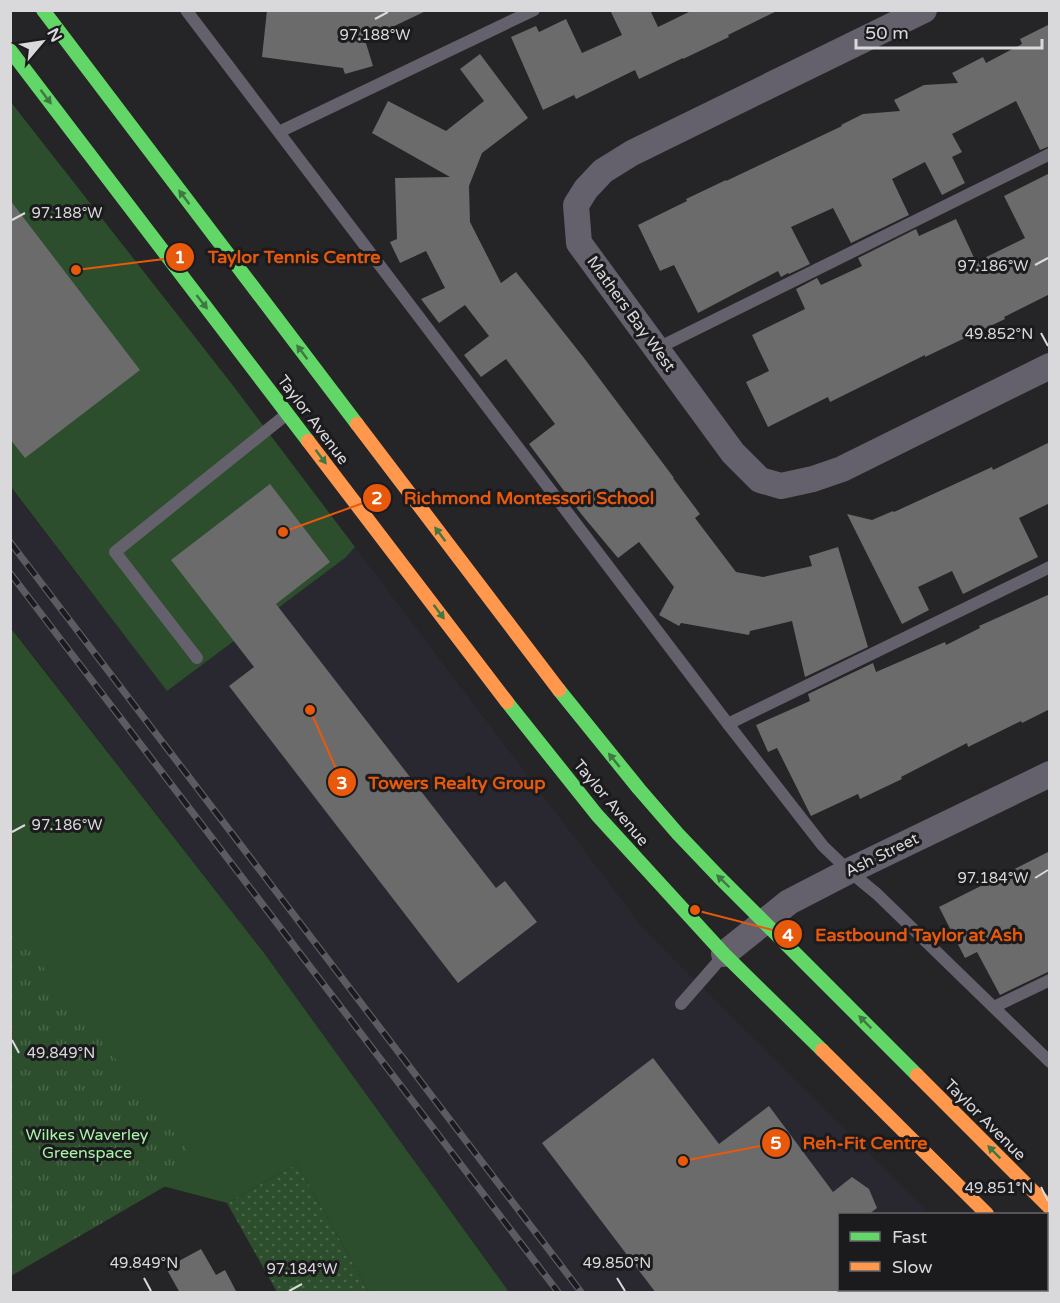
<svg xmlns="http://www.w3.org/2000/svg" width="1060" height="1303" viewBox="0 0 1060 1303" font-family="'Varela Round',sans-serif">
  <defs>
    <pattern id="park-tufts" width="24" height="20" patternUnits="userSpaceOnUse" patternTransform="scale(1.5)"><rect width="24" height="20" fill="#2c4e2c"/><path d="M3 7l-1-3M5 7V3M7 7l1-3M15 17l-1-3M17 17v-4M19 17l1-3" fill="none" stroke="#4a674a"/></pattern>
    <pattern id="garden-dots" width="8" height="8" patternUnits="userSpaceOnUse" patternTransform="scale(1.5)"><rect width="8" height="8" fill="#2c4e2c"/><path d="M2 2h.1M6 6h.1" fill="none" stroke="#4a674a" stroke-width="1.8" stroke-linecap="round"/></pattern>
  </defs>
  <rect width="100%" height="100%" fill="#252426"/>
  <polygon fill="#292730" points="10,487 167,690 345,558 355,547 643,928 930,1214 840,1214 840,1290 1005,1290 1008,1292 509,1292 264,953 11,627"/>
  <g fill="#2c4e2c">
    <polygon points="10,101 231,383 355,547 345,558 167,691 11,487"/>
    <polygon points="10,627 264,953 509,1292 369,1292 297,1164 227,1203 11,1146"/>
  </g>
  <polygon fill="url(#park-tufts)" points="11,926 200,1166 11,1276 10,1276"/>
  <polygon fill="url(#garden-dots)" points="297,1164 369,1292 277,1292 227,1203"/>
  <g fill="#6b6b6c">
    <polygon points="267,10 428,10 365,40 373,66 345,74 343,68 262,57"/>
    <polygon points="610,10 650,10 658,27 693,10 779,10 728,35 729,37 683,59 683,58 639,79 635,70 576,99 574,95 543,110 511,37 536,26 539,32 566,19 582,53 622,35"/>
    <polygon points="1050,24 1050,146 1040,150 1016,101 952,134 962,152 952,157 965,183 942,195 925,162 892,179 909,215 851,243 833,208 791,227 810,264 789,274 788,273 781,277 778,271 698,313 674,265 660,271 638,225 687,201 686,199 726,180 726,181 842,126 841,125 863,114 900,111 894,100 924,85 958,83 952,73 983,57 986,63 1022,44 1020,39"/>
    <polygon points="480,54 528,118 482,153 469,186 470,222 501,283 516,272 584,358 674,478 673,478 700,514 695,518 736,572 763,577 812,566 809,556 838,547 868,647 805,677 792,621 750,631 749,635 681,623 679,626 659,615 674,587 639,542 618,558 582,515 529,444 555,424 506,359 481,377 464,355 489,336 465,305 439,323 421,299 445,288 426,251 400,263 390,242 397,239 395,178 450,177 372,133 388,101 446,131 484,101 460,69"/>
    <polygon points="1050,173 1050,294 1004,317 1005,319 986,328 925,357 925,355 830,402 828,397 768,427 746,382 769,371 752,335 805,309 796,289 817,278 821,285 862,266 858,258 916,229 919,236 956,219 976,262 1025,238 1004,196"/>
    <polygon points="10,200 140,370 25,458 10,439"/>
    <polygon points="1050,442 1050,503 1019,518 1038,557 963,594 952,571 918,587 929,610 902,624 847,514 872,520 893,511 894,512 992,467 993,470"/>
    <polygon points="270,484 330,562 276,604 496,888 505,881 537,922 458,983 229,686 254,667 171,560"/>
    <polygon points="1050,594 1050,709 1022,723 1021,721 968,747 967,743 901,777 902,779 860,799 858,794 811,816 777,748 768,752 756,725 810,701 808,694 873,663 876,672 945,642 946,645 980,628 979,626"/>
    <polygon points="1050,851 1050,971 1000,995 977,952 965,958 939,907"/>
    <polygon points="653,1058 719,1144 769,1106 833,1192 852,1177 869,1189 877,1208 868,1215 840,1215 840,1293 656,1293 542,1143"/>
    <polygon points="201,1249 216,1275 225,1270 237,1293 180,1293 166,1268"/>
  </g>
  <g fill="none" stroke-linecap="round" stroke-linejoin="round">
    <g stroke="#64606c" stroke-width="12">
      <polyline points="186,10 728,724 823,846 849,871 877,894 1050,1062"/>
      <polyline points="279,132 534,10"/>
      <polyline points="656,349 1050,154"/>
      <polyline points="197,658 115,552 287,414"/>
      <polyline points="728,724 1050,567"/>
      <polyline points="681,1004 724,955"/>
      <polyline points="994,1007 1050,980"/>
    </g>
    <g stroke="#64606c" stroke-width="26">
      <polyline points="924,10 632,153 603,171 586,189 576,205 579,243 733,453 760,480 781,486 813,479 842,469 1050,366"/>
      <polyline points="724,954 789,902 849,871 1050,774"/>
    </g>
    <g stroke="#63d668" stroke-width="14">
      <polyline points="43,10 357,424"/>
      <polyline points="10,50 308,441"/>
      <polyline points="559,690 639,789 678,834 719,877 917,1075"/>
      <polyline points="507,702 597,815 724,954 822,1050"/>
      <polyline points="1046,1274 1050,1277"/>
    </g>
    <g stroke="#ff974d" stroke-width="14">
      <polyline points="357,424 559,690"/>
      <polyline points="308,441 507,702"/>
      <polyline points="822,1050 987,1214"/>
      <polyline points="917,1075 1050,1208"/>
    </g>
    <g stroke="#5d5b62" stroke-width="7">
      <g id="rail">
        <polyline points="10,542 581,1292"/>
        <polyline points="10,573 558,1292"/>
      </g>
    </g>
    <use href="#rail" stroke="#1b1a1d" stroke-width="4.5" stroke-dasharray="14" stroke-linecap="butt"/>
  </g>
  <defs><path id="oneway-solid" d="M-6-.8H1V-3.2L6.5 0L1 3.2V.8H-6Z" transform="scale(1.5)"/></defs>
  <g fill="#3f7842">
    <use href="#oneway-solid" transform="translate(46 97) rotate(53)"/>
    <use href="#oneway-solid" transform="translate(184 197) rotate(-127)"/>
    <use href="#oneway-solid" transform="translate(202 302) rotate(52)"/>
    <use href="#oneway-solid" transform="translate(302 352) rotate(-127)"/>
    <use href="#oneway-solid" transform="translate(321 457) rotate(53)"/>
    <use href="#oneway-solid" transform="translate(440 534) rotate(-127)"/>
    <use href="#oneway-solid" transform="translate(439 612) rotate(53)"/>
    <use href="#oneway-solid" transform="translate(614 760) rotate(-129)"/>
    <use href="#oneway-solid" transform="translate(723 881) rotate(-136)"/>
    <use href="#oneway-solid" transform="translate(865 1022) rotate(-135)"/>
    <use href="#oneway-solid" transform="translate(994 1152) rotate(-135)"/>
  </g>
  <path fill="none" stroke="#d9d8db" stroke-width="2" d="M375 19 388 12M12 220 25 213M1035 265 1048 258M1041 333 1048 346M12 832 25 825M1035 878 1048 870M12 1040 19 1053M1041 1187 1048 1201M144 1278 151 1291M617 1278 625 1291M289 1291 302 1284"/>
  <g text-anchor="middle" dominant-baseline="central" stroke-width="6" stroke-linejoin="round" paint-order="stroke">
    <g font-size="16" fill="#d9d8db" stroke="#1b1a1d">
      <text transform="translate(631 314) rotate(54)">Mathers Bay West</text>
      <text transform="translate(313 420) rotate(53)">Taylor Avenue</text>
      <text transform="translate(611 803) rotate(50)">Taylor Avenue</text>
      <text transform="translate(882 855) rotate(-26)">Ash Street</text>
      <text transform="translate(985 1120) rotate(45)">Taylor Avenue</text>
    </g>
    <g font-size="16" fill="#a7f4a7" stroke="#1b1a1d">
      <text x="87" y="1135">Wilkes Waverley<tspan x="87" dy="18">Greenspace</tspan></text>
    </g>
  </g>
  <g font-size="15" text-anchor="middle" fill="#d9d8db" stroke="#1b1a1d" stroke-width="6" stroke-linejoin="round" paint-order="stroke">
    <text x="375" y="40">97.188°W</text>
    <text x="67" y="218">97.188°W</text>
    <text x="993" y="271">97.186°W</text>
    <text x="999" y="339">49.852°N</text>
    <text x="67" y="830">97.186°W</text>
    <text x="993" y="883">97.184°W</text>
    <text x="61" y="1058">49.849°N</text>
    <text x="999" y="1193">49.851°N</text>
    <text x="144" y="1268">49.849°N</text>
    <text x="617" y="1268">49.850°N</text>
    <text x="302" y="1274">97.184°W</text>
  </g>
  <path fill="none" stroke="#e8590c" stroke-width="2" d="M76 270L180 257M283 532L377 498M310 710L342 782M695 910L788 934M683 1161L776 1143"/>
  <g fill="#e8590c" stroke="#1b1a1d" stroke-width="2">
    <circle cx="76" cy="270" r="6"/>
    <circle cx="283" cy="532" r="6"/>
    <circle cx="310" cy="710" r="6"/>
    <circle cx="695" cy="910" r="6"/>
    <circle cx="683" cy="1161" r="6"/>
    <circle cx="180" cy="257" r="15"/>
    <circle cx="377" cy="498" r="15"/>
    <circle cx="342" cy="782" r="15"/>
    <circle cx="788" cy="934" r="15"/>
    <circle cx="776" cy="1143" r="15"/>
  </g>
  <g font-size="18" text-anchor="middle" font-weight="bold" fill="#fff">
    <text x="180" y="263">1</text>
    <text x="377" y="504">2</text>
    <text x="342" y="789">3</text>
    <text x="788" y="941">4</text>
    <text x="776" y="1149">5</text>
  </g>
  <g font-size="18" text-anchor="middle" font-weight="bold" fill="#e8590c" stroke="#1b1a1d" stroke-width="6" stroke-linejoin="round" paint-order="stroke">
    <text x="294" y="263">Taylor Tennis Centre</text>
    <text x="529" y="504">Richmond Montessori School</text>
    <text x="457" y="789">Towers Realty Group</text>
    <text x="919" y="941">Eastbound Taylor at Ash</text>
    <text x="865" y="1149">Reh-Fit Centre</text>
  </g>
  <rect width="1060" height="1303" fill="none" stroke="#d9d8db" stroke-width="24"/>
  <rect x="838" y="1213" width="210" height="78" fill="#1b1a1d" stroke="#676669" stroke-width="1.5"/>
  <rect x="850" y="1232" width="30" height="9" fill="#63d668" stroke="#676669" stroke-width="1.5"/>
  <text x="892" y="1243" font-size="18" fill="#d9d8db">Fast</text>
  <rect x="850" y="1262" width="30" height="9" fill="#ff974d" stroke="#676669" stroke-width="1.5"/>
  <text x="892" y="1273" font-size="18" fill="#d9d8db">Slow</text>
  <g transform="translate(42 42) rotate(61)" stroke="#1b1a1d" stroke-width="4.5" paint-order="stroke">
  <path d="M0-4.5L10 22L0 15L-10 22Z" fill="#d9d8db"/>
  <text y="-9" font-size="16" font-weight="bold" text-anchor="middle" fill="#d9d8db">N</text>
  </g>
  <path d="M856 39v9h186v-9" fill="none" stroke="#d9d8db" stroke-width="3"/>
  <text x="865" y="39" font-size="18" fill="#d9d8db" stroke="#1b1a1d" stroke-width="4.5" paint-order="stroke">50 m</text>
</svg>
